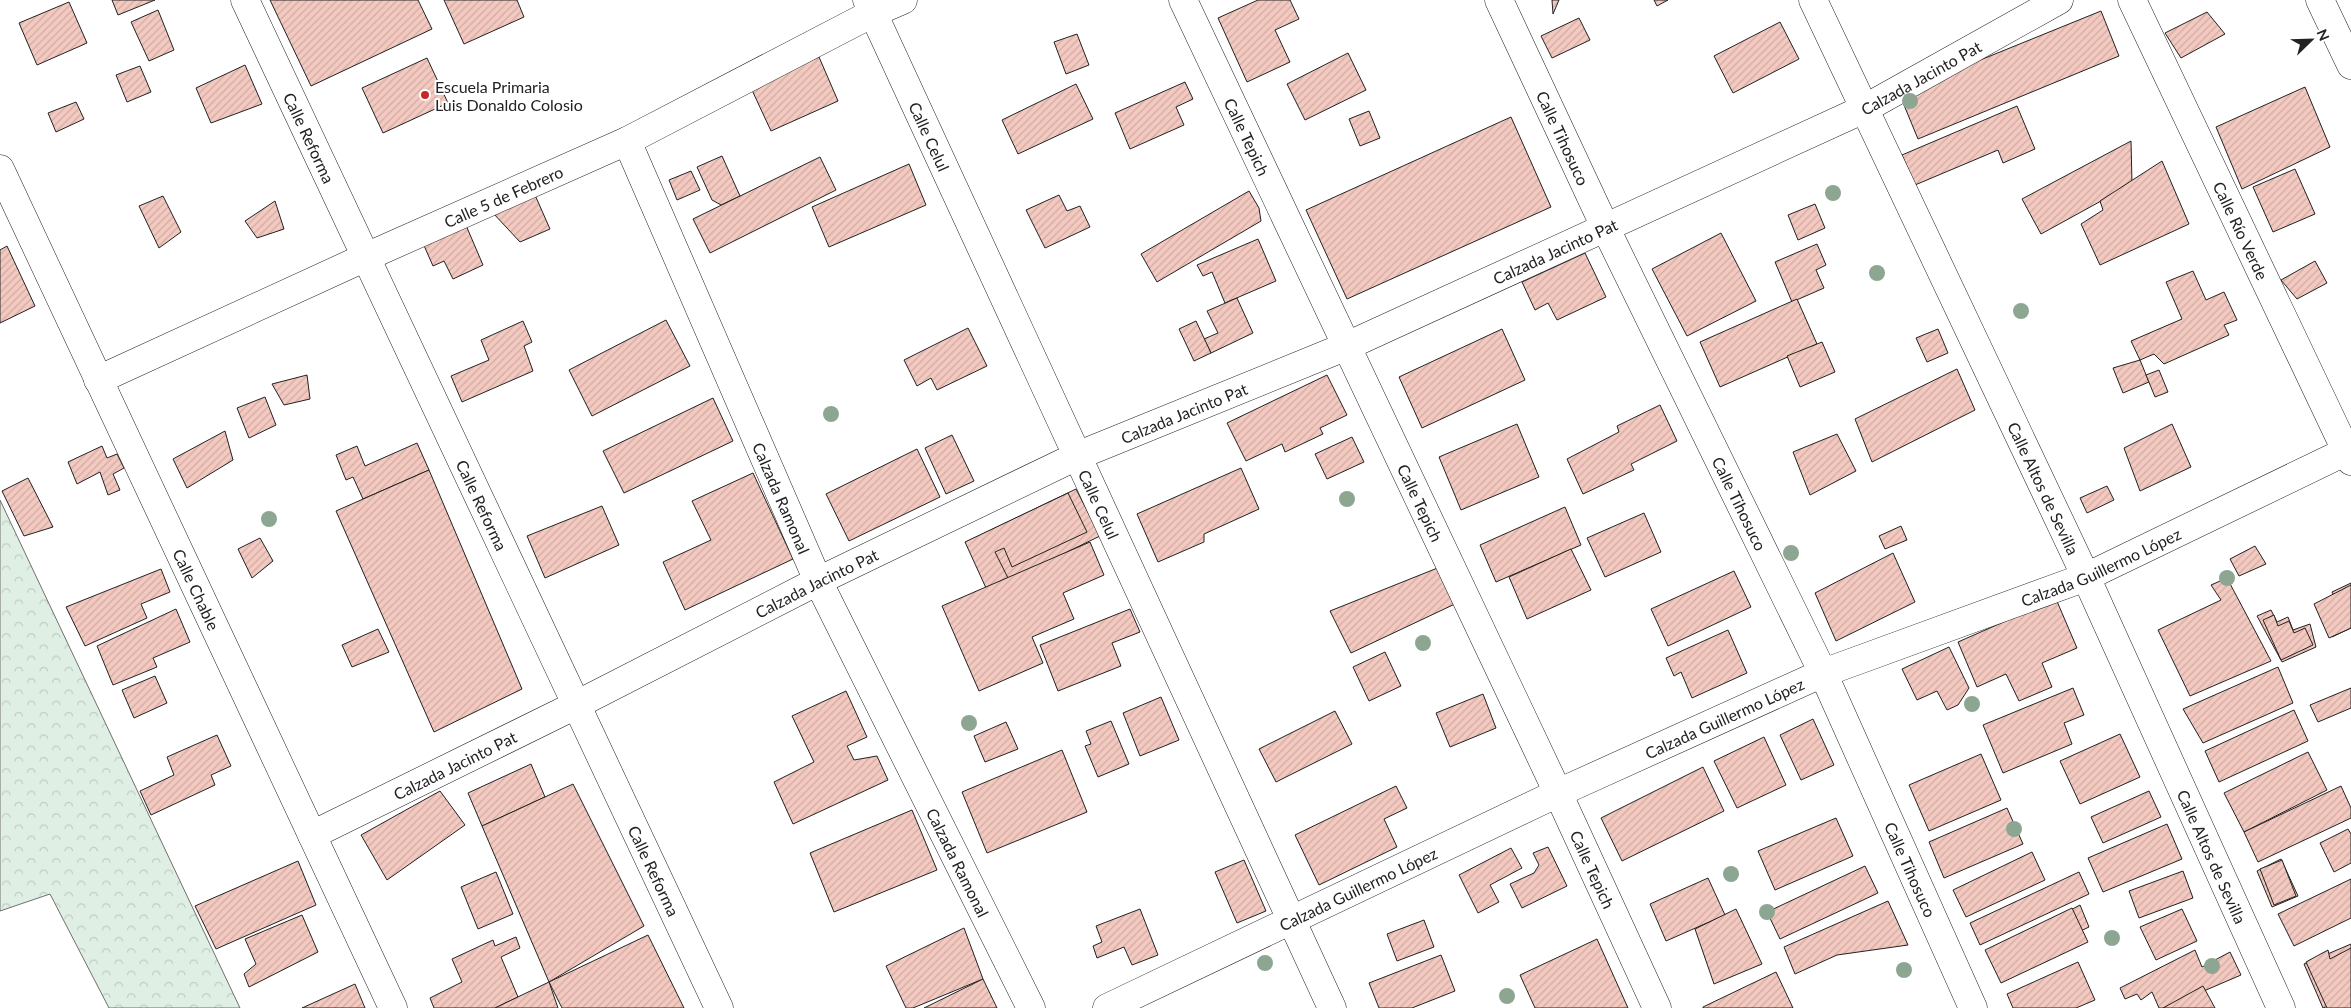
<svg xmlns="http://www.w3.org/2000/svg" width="2351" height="1008" viewBox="0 0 2351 1008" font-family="Lato,sans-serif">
  <defs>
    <pattern id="forest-crowns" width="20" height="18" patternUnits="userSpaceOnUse" patternTransform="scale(1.25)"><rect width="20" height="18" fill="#e0efe3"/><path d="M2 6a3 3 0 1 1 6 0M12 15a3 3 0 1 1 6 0" fill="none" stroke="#c0cdc2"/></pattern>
    <pattern id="building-hatch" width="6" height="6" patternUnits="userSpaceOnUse" patternTransform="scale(1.25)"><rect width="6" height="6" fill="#f3c9c0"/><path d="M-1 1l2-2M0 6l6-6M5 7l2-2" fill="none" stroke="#d0aca5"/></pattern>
  </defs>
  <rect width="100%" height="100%" fill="#fff"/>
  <polygon fill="url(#forest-crowns)" stroke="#6f6f6f" points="0,500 240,1008 109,1008 50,894 0,911"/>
  <g fill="url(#building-hatch)" stroke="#222">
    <polygon points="112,0 155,0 118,15"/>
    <polygon points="270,0 418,0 432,29 311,86"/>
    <polygon points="444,0 517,0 524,17 464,44"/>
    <polygon points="1258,0 1290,0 1299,19 1275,30 1290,62 1247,82 1218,18"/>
    <polygon points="1552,0 1559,0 1553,14"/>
    <polygon points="1654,0 1668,0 1657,6"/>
    <polygon points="69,2 87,43 37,65 19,23"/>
    <polygon points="158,10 174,50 149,61 131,22"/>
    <polygon points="2101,11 2119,56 1918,139 1899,93"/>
    <polygon points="2207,12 2225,34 2181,58 2165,33"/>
    <polygon points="1579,18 1590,40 1552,58 1541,36"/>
    <polygon points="1780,22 1799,59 1733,93 1714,56"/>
    <polygon points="1077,34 1089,65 1066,74 1054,42"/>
    <polygon points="1348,53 1366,90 1305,120 1287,84"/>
    <polygon points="819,57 838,101 771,131 751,88"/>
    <polygon points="427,58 448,103 383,133 362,88"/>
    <polygon points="245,65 262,104 211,123 196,88"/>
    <polygon points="140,66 151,92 127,102 116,75"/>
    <polygon points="1185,82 1193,99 1176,107 1184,125 1130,149 1115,113"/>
    <polygon points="1076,84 1093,119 1018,154 1002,120"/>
    <polygon points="2305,87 2330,147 2242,189 2216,127"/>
    <polygon points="76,102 84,119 56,132 48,113"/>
    <polygon points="2017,106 2035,149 2003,163 1998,150 1915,185 1902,155"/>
    <polygon points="1369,111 1380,138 1360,146 1349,119"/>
    <polygon points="1511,117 1551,207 1347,299 1306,210"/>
    <polygon points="2131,141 2132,184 2041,234 2022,199"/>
    <polygon points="722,156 740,196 721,205 712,200 697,167"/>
    <polygon points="820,157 836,190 710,253 693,219"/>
    <polygon points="2162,161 2189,224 2100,265 2081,224 2103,210 2100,201"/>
    <polygon points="909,164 926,205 829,247 812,207"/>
    <polygon points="2295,169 2315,214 2273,232 2253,187"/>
    <polygon points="691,171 700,190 677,200 669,180"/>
    <polygon points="1249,191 1259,208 1261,221 1157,282 1141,254"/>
    <polygon points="535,195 550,229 520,242 493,213"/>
    <polygon points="1059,195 1067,211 1080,206 1090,227 1045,248 1026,210"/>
    <polygon points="163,196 181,232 159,248 139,206"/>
    <polygon points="275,201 284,229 257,238 245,221"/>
    <polygon points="1815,204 1825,228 1798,240 1788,215"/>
    <polygon points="465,223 483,265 453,279 444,261 433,266 422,241"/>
    <polygon points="1721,233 1756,301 1687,336 1652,269"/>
    <polygon points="1258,239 1276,281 1225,303 1212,272 1203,276 1197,265"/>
    <polygon points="1817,244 1826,265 1816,270 1824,288 1792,302 1775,262"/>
    <polygon points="7,246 35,306 0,323 0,250"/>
    <polygon points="1585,253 1606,297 1557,320 1548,303 1535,310 1522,282"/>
    <polygon points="2315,261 2327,283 2297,299 2281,280"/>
    <polygon points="2193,271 2206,300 2224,292 2237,320 2224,325 2229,335 2164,364 2154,354 2140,360 2131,341 2182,319 2166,282"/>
    <polygon points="1237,298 1253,333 1211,353 1204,339 1218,333 1207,311"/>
    <polygon points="1797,299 1817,344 1720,387 1700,342"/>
    <polygon points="666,320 690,366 592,416 569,370"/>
    <polygon points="523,321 532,342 524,346 533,371 462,402 451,376 489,360 481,340"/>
    <polygon points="1196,321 1211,353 1194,361 1179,329"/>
    <polygon points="968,328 987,366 937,390 931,378 917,386 904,360"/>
    <polygon points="1502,329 1525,380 1422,428 1399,377"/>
    <polygon points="1938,329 1948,353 1927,362 1916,338"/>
    <polygon points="1822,342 1835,372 1800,387 1787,356"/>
    <polygon points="2140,360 2149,382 2123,393 2113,368"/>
    <polygon points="1957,369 1975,410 1872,462 1855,419"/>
    <polygon points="2159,370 2168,392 2155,397 2146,375"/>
    <polygon points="307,375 310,399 284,405 272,384"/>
    <polygon points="1327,375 1347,415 1320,428 1323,434 1285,452 1282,444 1246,461 1227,423"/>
    <polygon points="265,397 276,425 249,438 237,408"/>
    <polygon points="713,398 733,441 624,493 603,451"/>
    <polygon points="1660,405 1677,441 1631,464 1634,470 1583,494 1567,459 1619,432 1617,426"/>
    <polygon points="1517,424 1539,477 1461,510 1439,457"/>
    <polygon points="2172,424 2191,467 2140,491 2124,448"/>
    <polygon points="225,431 233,460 187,488 173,459"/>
    <polygon points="1837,434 1856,471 1810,495 1793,452"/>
    <polygon points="952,435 974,481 946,494 925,448"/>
    <polygon points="1352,437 1364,462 1327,479 1315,454"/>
    <polygon points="417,443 429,470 363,499 353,477 346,480 336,455 357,446 365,466"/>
    <polygon points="102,446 107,458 117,454 124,468 113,474 120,490 108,495 100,472 77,484 68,462"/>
    <polygon points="917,449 940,497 849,541 826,494"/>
    <polygon points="1241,468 1259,509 1204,534 1204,542 1158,562 1137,514"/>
    <polygon points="429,470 522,689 434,732 336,511"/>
    <polygon points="753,473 793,559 685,610 663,562 711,540 692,501"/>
    <polygon points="28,478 53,527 24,536 2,491"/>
    <polygon points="2107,486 2114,500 2087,513 2080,498"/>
    <polygon points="1076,489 1100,536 989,590 966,542"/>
    <polygon points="1068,493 1087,532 1012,567 1004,548 995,552 1008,578 986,588 965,542"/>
    <polygon points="602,506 619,545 545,578 527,536"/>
    <polygon points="1565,507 1581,545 1496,582 1480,545"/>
    <polygon points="1644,513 1661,552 1605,577 1587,538"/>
    <polygon points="1901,526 1907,540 1885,549 1879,536"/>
    <polygon points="260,538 273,561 252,578 238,549"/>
    <polygon points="1090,542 1104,575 1063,593 1074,619 1032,637 1043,663 979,691 942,606"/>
    <polygon points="2255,546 2266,564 2239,576 2230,559"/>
    <polygon points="1571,549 1591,590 1527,619 1509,577"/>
    <polygon points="1893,553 1915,602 1836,641 1815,593"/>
    <polygon points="1440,567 1457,603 1351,653 1330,611"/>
    <polygon points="161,569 170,592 141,604 147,618 85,646 66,607"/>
    <polygon points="1734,571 1751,607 1668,646 1651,609"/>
    <polygon points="2227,578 2271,661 2190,696 2158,630 2221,600 2211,585"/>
    <polygon points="2351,583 2351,628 2332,637 2317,607 2335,598 2332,592"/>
    <polygon points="2351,585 2351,628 2329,638 2314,604"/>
    <polygon points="2056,599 2077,648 2042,663 2052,687 2019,701 2006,674 1977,687 1958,642"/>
    <polygon points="176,609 190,642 153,658 157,667 113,685 97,646"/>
    <polygon points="1130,609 1140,632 1112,643 1121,666 1058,691 1040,645"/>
    <polygon points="2271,610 2277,622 2288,617 2293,630 2310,624 2316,647 2282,662 2257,616"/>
    <polygon points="2274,615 2278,626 2289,621 2294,633 2305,628 2313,645 2281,660 2263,620"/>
    <polygon points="378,629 389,652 352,667 342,645"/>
    <polygon points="1728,630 1747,673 1692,698 1681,672 1674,676 1666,658"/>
    <polygon points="1949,647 1969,688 1958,705 1947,710 1937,691 1917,700 1902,669"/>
    <polygon points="1385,652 1401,686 1369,701 1353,667"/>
    <polygon points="2278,667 2293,703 2203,743 2183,709"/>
    <polygon points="155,676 167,703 134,718 122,690"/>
    <polygon points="2073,688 2084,715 2064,723 2072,744 2003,773 1983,725"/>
    <polygon points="2351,688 2351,708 2318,722 2310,705"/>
    <polygon points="846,691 867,737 847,746 854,760 877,756 888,780 793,824 774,782 814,762 792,716"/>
    <polygon points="1483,694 1496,728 1450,747 1436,713"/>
    <polygon points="1161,697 1179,740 1140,756 1123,713"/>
    <polygon points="2294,710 2308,741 2219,782 2205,751"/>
    <polygon points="1335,711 1352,744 1276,782 1259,749"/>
    <polygon points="1813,719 1834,765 1801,780 1780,735"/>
    <polygon points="1111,721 1129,764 1098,777 1085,746 1091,744 1086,731"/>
    <polygon points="1006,722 1018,749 985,762 974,736"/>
    <polygon points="2120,734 2140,777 2080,804 2060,761"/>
    <polygon points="217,735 231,766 211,775 215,785 151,815 140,791 174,775 167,757"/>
    <polygon points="1764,737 1786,785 1737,808 1714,761"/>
    <polygon points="1062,750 1087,812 987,853 962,792"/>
    <polygon points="2308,752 2327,790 2244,832 2224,793"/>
    <polygon points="1981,754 2001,800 1929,831 1909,785"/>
    <polygon points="531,764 545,797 482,826 468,793"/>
    <polygon points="1703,767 1724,811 1622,861 1601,818"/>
    <polygon points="573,784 644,926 549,982 482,826"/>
    <polygon points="1396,786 1407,808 1384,819 1397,847 1319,885 1295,835"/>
    <polygon points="2341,786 2351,808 2351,818 2258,862 2244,832"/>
    <polygon points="440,791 465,825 387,880 361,835"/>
    <polygon points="2149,791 2161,817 2103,843 2091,817"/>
    <polygon points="2007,808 2023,844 1944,878 1929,842"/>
    <polygon points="912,810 937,870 834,912 810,853"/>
    <polygon points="1836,818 1853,856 1775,890 1758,851"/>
    <polygon points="2167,824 2182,859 2103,892 2088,858"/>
    <polygon points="2348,829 2351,834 2351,863 2334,872 2320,843"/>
    <polygon points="1548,847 1567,886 1522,908 1510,884 1534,873 1539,865 1533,853"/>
    <polygon points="1511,848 1522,868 1490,885 1499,902 1478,913 1459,875"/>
    <polygon points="2032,852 2045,880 1966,917 1953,890"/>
    <polygon points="2281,859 2298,896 2272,907 2257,871"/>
    <polygon points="1244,860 1266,911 1237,923 1215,872"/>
    <polygon points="2282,860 2296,896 2274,905 2260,869"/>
    <polygon points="298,861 316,905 216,949 195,906"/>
    <polygon points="1865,866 1878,893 1780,939 1767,912"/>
    <polygon points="2183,871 2193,898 2139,918 2129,891"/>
    <polygon points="496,872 513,914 478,929 461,887"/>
    <polygon points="2079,872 2089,894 1980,945 1970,923"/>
    <polygon points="1708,878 1725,915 1666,941 1650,904"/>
    <polygon points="2351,879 2351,918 2294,946 2278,914"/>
    <polygon points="1888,901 1908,945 1837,955 1795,974 1784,947"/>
    <polygon points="2080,905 2089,927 2072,935 2061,915"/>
    <polygon points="2072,908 2088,942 2001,983 1985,950"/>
    <polygon points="1140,909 1158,955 1132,965 1124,947 1097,958 1093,946 1102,942 1096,926"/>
    <polygon points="1736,909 1762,964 1714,984 1695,929"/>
    <polygon points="2182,909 2197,941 2156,960 2140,927"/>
    <polygon points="302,915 318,952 249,987 244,974 256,964 245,939"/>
    <polygon points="1424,920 1434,947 1397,961 1387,934"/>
    <polygon points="964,928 983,979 913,1008 906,1008 886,966"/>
    <polygon points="648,935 684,1008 562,1008 549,982"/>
    <polygon points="516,937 520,948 501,957 518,997 495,1008 434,1008 430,998 462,982 452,959 493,940 495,946"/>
    <polygon points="1597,939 1628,1008 1535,1008 1520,975"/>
    <polygon points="2351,944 2351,977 2344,980 2351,998 2323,1008 2304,964"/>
    <polygon points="2351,948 2351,1008 2327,1008 2306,962 2328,950 2330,959"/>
    <polygon points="2195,950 2202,967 2230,952 2241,975 2164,1008 2159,1008 2152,992 2141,1000 2137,994 2125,999 2120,988"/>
    <polygon points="1441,955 1455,991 1412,1008 1379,1008 1369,983"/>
    <polygon points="2078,962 2095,1000 2076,1008 2013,1008 2007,994"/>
    <polygon points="1776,972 1793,1008 1703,1008 1703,1007"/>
    <polygon points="983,979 997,1008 924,1008"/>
    <polygon points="549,982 558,1008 495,1008"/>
    <polygon points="355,984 365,1008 302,1008"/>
    <polygon points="2203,986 2215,1008 2163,1008"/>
  </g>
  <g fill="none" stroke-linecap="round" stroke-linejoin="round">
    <g stroke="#222" stroke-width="29">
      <g id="street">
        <path id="s1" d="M245 0 719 1008"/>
        <path id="s2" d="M867 0 1332 1008"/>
        <path id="s3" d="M1183 0 1558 793 1657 1008"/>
        <path id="s4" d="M1499 0 1606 229 1823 673 1973 1008"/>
        <path id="s5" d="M1813 0 2086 577 2281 1008"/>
        <path id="s6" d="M2132 0 2351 461"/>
        <path id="s7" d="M627 141 818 581 1031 1008"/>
        <path id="s8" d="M0 169 393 1008"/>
        <path id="s9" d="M98 380 366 257 627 141 873 13 903 0"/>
        <path id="s10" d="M312 835 576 705 818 581 1077 456 1347 346 1864 109 2059 0"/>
        <path id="s11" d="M1107 1008 1558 793 1823 673 2086 577 2351 449"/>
      </g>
    </g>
    <g stroke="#222" stroke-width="29">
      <polyline id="secondary" points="2320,0 2351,65"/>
    </g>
    <use href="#street" stroke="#fff" stroke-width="28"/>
    <use href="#secondary" stroke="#fff" stroke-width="28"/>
  </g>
  <g fill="#8da692">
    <circle cx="1910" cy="101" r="8"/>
    <circle cx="1833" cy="193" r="8"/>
    <circle cx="1877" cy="273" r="8"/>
    <circle cx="2021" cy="311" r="8"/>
    <circle cx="831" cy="414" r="8"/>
    <circle cx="1347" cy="499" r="8"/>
    <circle cx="269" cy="519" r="8"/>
    <circle cx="1791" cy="553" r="8"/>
    <circle cx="2227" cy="578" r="8"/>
    <circle cx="1423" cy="643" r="8"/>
    <circle cx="1972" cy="704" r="8"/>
    <circle cx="969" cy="723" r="8"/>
    <circle cx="2014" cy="829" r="8"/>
    <circle cx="1731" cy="874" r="8"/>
    <circle cx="1767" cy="912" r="8"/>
    <circle cx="2112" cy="938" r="8"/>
    <circle cx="1265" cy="963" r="8"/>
    <circle cx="2212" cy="966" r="8"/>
    <circle cx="1904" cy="970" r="8"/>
    <circle cx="1507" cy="996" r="8"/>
  </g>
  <circle fill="#c62828" stroke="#fff" stroke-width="2" cx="425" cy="95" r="5"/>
  <g text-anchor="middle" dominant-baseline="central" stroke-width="4" stroke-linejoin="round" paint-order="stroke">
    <g font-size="16" fill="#222" stroke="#fff">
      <text stroke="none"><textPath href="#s10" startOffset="1779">Calzada Jacinto Pat</textPath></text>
      <text stroke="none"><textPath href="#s2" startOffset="150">Calle Celul</textPath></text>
      <text stroke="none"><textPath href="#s3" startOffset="151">Calle Tepich</textPath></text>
      <text stroke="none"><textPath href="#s1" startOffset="152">Calle Reforma</textPath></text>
      <text stroke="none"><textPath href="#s4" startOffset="152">Calle Tihosuco</textPath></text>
      <text stroke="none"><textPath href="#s9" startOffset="445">Calle 5 de Febrero</textPath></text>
      <text stroke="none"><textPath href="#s6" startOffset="255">Calle Río Verde</textPath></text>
      <text stroke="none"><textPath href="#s10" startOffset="1374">Calzada Jacinto Pat</textPath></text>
      <text stroke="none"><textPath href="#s10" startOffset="969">Calzada Jacinto Pat</textPath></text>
      <text stroke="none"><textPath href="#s5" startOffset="540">Calle Altos de Sevilla</textPath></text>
      <text stroke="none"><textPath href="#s7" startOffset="389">Calzada Ramonal</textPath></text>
      <text stroke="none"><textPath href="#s4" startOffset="558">Calle Tihosuco</textPath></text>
      <text stroke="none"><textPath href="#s3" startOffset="556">Calle Tepich</textPath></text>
      <text stroke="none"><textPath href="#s1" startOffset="558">Calle Reforma</textPath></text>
      <text stroke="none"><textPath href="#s2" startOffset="555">Calle Celul</textPath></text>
      <text stroke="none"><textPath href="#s11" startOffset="1088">Calzada Guillermo López</textPath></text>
      <text stroke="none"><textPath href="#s10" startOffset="564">Calzada Jacinto Pat</textPath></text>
      <text stroke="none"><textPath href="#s8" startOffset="464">Calle Chable</textPath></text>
      <text stroke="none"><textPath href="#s11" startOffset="682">Calzada Guillermo López</textPath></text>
      <text stroke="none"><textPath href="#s10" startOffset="159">Calzada Jacinto Pat</textPath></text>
      <text stroke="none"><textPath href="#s5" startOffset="945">Calle Altos de Sevilla</textPath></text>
      <text stroke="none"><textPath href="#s7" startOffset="794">Calzada Ramonal</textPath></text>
      <text stroke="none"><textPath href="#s4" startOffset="962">Calle Tihosuco</textPath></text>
      <text stroke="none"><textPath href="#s3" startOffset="961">Calle Tepich</textPath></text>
      <text stroke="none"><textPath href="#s1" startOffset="962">Calle Reforma</textPath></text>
      <text stroke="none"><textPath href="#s11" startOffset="278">Calzada Guillermo López</textPath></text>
    </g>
    <g font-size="16" fill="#222" stroke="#fff" text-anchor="start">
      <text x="435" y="86">Escuela Primaria<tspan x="435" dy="18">Luis Donaldo Colosio</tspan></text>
    </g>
  </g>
  <g transform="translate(2311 40) rotate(67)" stroke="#ffffff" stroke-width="4" paint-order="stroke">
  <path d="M0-4L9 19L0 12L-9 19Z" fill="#222222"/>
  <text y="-8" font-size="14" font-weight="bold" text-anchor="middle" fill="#222222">N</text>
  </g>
</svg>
